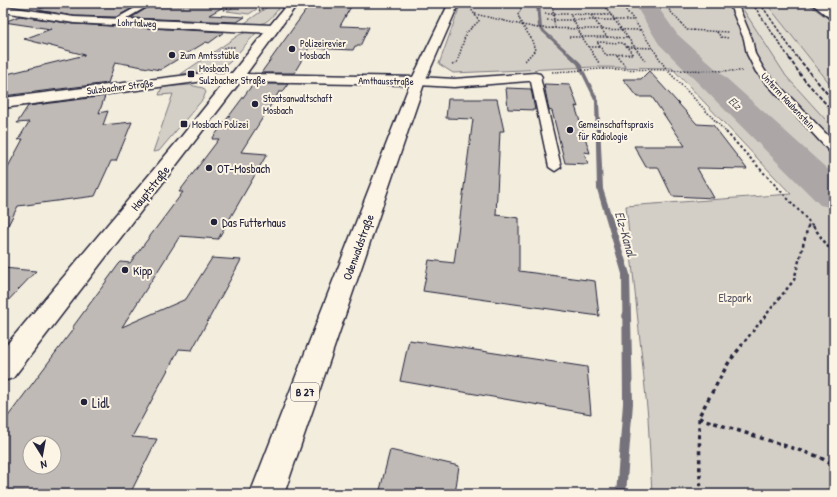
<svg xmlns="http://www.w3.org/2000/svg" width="837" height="497" viewBox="0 0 837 497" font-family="'Patrick Hand',sans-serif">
  <rect width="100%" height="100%" fill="#f3edde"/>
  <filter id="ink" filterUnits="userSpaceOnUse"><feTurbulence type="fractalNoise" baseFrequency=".025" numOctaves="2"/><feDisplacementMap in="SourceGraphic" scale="8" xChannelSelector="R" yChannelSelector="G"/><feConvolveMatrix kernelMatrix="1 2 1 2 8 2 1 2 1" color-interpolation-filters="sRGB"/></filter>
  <g filter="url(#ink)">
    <polygon fill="#e3ded2" points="739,3 766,3 834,89 834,129 786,76"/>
    <g fill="#d4cfc6" stroke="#7b7880">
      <polygon points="241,3 266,3 249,14 227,11"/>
      <path d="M273 3H283C267 23 268 25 242 25Z"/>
      <polygon points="461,3 739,3 786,76 834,129 834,494 652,494 648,417 626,206 791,194 672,68 595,67 453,73 439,64"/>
      <polygon points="766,3 807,3 834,23 834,89"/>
      <polygon points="247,32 256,33 230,62 226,65 199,72 181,74 239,35"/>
      <polygon points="190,85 203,88 206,92 203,99 159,151 153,152 173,94 159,95 162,87"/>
    </g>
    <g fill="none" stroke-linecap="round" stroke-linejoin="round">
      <polygon fill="#75727b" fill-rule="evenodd" points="536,3 540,3 542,28 580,62 599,101 603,189 630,274 633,403 626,494 616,494 623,403 622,274 597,189 595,101 577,64 538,28"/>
      <polygon fill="#aca7a6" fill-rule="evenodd" points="634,3 655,3 677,34 834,175 834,208 820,205 659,44"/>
    </g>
    <g fill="#bfbab6" stroke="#22223b" fill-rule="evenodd">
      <polygon points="55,3 106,3 134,7 116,17 74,16 37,10"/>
      <polygon points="155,3 230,3 209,15 245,17 237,22 131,18"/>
      <polygon points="311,3 353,3 340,26 369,27 360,46 355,46 353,50 309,48 294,73 261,73"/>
      <polygon points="20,16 74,24 224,32 209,43 206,42 160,70 115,62 108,83 3,96 3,75 85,55 24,39 51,29 4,22"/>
      <polygon points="649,71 697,124 713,125 747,169 697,168 714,198 672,196 658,167 646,167 634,146 685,146 652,97 638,97 623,79 641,79"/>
      <path d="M253 84H288L283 92H279L241 152 267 154 218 239 180 236 122 327 186 299 212 258 241 260 192 350 179 349 132 437 157 439 130 494H3V423L74 328H72L119 264 121 262 130 263 183 192H179L219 139H212ZM30 443H54V467H30Z"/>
      <polygon points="544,84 570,85 578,107 575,106 590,153 584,152 588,164 565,163 552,111 549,110"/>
      <polygon points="506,88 531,89 535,110 508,109"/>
      <polygon points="105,96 99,113 108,111 103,125 132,122 116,161 111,161 95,196 18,206 3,235 3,176 23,139 18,140 29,122 17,123 28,106"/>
      <polygon points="448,99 497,99 504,131 500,131 496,215 519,218 519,271 595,281 599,316 423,291 429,260 454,263 473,119 446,118"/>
      <polygon points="3,268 36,271 3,306"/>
      <polygon points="409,340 587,367 591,414 400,381"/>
      <polygon points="390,450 459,466 455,494 379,494"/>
    </g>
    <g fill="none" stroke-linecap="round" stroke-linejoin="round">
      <g stroke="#22223b" stroke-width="3">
        <g id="lane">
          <polygon points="144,3 153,3 117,24 110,22"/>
          <polygon points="729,3 737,3 752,39 755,54 765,71 834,142 834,153 830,152 756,72 747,54 744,39"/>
          <polygon points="535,74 540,77 561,167 555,171 549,167 530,77"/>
        </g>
      </g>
      <g stroke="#22223b" stroke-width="3">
        <g id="street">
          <polygon points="811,3 823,3 834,11 834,19 830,18"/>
          <polygon points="3,6 74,17 272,25 278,29 272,33 74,23 3,12"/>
          <polygon points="535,73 540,74 542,77 540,80 454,87 418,85 413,84 411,81 413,78 418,77 454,79"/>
        </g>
      </g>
      <g stroke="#22223b" stroke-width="3">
        <polygon id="secondary" points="288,3 298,3 246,74 418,77 423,78 425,81 423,84 418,85 240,82 13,378 3,381 3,349 181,137 225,82 204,81 3,108 3,98 204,73 232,73"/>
      </g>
      <g stroke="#22223b" stroke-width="3">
        <polygon id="primary" points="449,3 459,3 425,81 284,494 250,494 411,81"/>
      </g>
      <g stroke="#22223b" stroke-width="1.5" stroke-dasharray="1.5 1.5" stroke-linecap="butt">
        <polyline points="524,3 518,15 522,25 538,28 640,30"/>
        <polyline points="552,3 555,28"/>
        <polyline points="602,3 628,38 607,37"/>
        <polyline points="620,3 634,20 667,70 727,133"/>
        <polyline points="663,3 687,30 728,32"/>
        <polyline points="224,10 236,3"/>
        <polyline points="259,11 269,4"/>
        <polyline points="475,14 522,25 531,38 535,50 525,61"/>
        <polyline points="545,14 570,14"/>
        <polygon points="570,14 591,15 607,37 582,37"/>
        <polyline points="592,15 611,15"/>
        <polyline points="547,20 634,20"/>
        <polyline points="717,32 721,37 729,38"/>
        <polyline points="569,37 582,37 599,63"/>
        <polyline points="628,38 646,62"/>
        <polygon points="597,42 623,43 633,54 606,55"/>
        <polyline points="589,47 600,47"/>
        <polyline points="628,47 653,48"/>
        <polyline points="617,55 627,69"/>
        <polyline points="207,60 226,47 236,47"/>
        <polyline points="452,65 457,63 466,33 479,21 471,9"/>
        <polyline points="552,72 601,69 742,71"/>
      </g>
      <g stroke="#22223b" stroke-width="2" stroke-dasharray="2.5 2.5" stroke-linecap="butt">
        <polyline points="726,132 814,227"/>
        <polyline points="808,227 809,222"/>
      </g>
      <g stroke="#22223b" stroke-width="2.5" stroke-dasharray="3 3" stroke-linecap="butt">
        <polyline points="813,226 834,255"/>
        <polyline points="741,346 794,280 808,226"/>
      </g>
      <g stroke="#22223b" stroke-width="3.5" stroke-dasharray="4 4" stroke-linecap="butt">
        <polyline points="699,418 817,456 834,465"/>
        <polyline points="702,494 700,482 699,416 729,362 742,345"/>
      </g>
      <use href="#lane" fill="#fcf5e5" fill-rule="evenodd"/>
      <use href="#street" fill="#fcf5e5" fill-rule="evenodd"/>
      <use href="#secondary" fill="#fcf5e5" fill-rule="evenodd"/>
      <use href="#primary" fill="#fcf5e5" fill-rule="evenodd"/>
      <g stroke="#22223b" stroke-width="1.5" stroke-dasharray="3 1.5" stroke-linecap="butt">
        <polyline points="752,3 790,59"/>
        <polyline points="760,3 798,59"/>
      </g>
      <g stroke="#22223b" stroke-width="2" stroke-dasharray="4 2" stroke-linecap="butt">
        <polyline points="789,58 802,77 834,113"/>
        <polyline points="798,58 834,102"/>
      </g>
    </g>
  </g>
  <g fill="#22223b" stroke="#fcf5e5" stroke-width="1.5">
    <circle cx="292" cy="49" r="4"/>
    <circle cx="172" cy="55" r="4"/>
    <rect x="187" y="70" width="8" height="8" rx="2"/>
    <circle cx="255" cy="104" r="4"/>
    <rect x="180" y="120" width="8" height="8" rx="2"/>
    <circle cx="570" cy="130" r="4"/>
    <circle cx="209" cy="168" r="4"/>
    <circle cx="214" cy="222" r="4"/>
    <circle cx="125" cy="270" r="4"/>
    <circle cx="84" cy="402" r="4"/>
  </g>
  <g text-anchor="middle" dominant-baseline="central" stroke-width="4" stroke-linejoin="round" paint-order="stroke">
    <g font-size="10" fill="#22223b" stroke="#fcf5e5">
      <text transform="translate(137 23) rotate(2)">Lohrtalweg</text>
      <text transform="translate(386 81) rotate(1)">Amthausstraße</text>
      <text transform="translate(120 87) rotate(-7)">Sulzbacher Straße</text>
      <text transform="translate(788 101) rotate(47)">Unterm Haubenstein</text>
    </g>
    <g font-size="10" fill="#22223b" stroke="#fcf5e5" text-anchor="start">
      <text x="300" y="43">Polizeirevier<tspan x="300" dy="12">Mosbach</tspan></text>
      <text x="180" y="55">Zum Amtsstüble</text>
      <text x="199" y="68">Mosbach<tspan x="199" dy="12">Sulzbacher Straße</tspan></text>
      <text x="263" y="98">Staatsanwaltschaft<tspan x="263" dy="12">Mosbach</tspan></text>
      <text x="192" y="124">Mosbach Polizei</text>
      <text x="578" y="124">Gemeinschaftspraxis<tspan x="578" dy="12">für Radiologie</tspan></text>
    </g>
    <g font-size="11" font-style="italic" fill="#525160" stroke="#fcf5e5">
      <text transform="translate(735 103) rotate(43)">Elz</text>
    </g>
    <rect fill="#fcf5e5" stroke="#63616e" stroke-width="1" x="291" y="383" width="28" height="18" rx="3"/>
    <g font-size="11" font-weight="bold" fill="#22223b">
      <text x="305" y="392">B 27</text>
    </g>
    <g font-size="12" fill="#22223b" stroke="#fcf5e5" text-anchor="start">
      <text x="217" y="168">OT-Mosbach</text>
      <text x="222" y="222">Das Futterhaus</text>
      <text x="133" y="270">Kipp</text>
    </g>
    <g font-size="12" fill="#22223b" stroke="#fcf5e5">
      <text transform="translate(150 188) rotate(-51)">Hauptstraße</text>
      <text transform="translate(358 247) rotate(-70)">Odenwaldstraße</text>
    </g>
    <g font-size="12" fill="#575665" stroke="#fcf5e5">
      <text x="735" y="297">Elzpark</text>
    </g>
    <g font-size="13" font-style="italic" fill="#525160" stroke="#fcf5e5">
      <text transform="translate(626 234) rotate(74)">Elz-Kanal</text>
    </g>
    <g font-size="14" fill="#22223b" stroke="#fcf5e5" text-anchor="start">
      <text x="92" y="402">Lidl</text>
    </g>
  </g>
  <rect width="837" height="497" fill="none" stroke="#fcf5e5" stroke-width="16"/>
  <rect x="8" y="8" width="821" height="481" fill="none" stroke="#22223b" stroke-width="1.5" filter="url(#ink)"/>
  <g transform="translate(42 455) rotate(169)"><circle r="19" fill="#fcf5e5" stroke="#a5a1a1"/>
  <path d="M0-3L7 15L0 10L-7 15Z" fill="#22223b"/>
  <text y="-6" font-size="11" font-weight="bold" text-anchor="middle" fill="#22223b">N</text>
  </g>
</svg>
